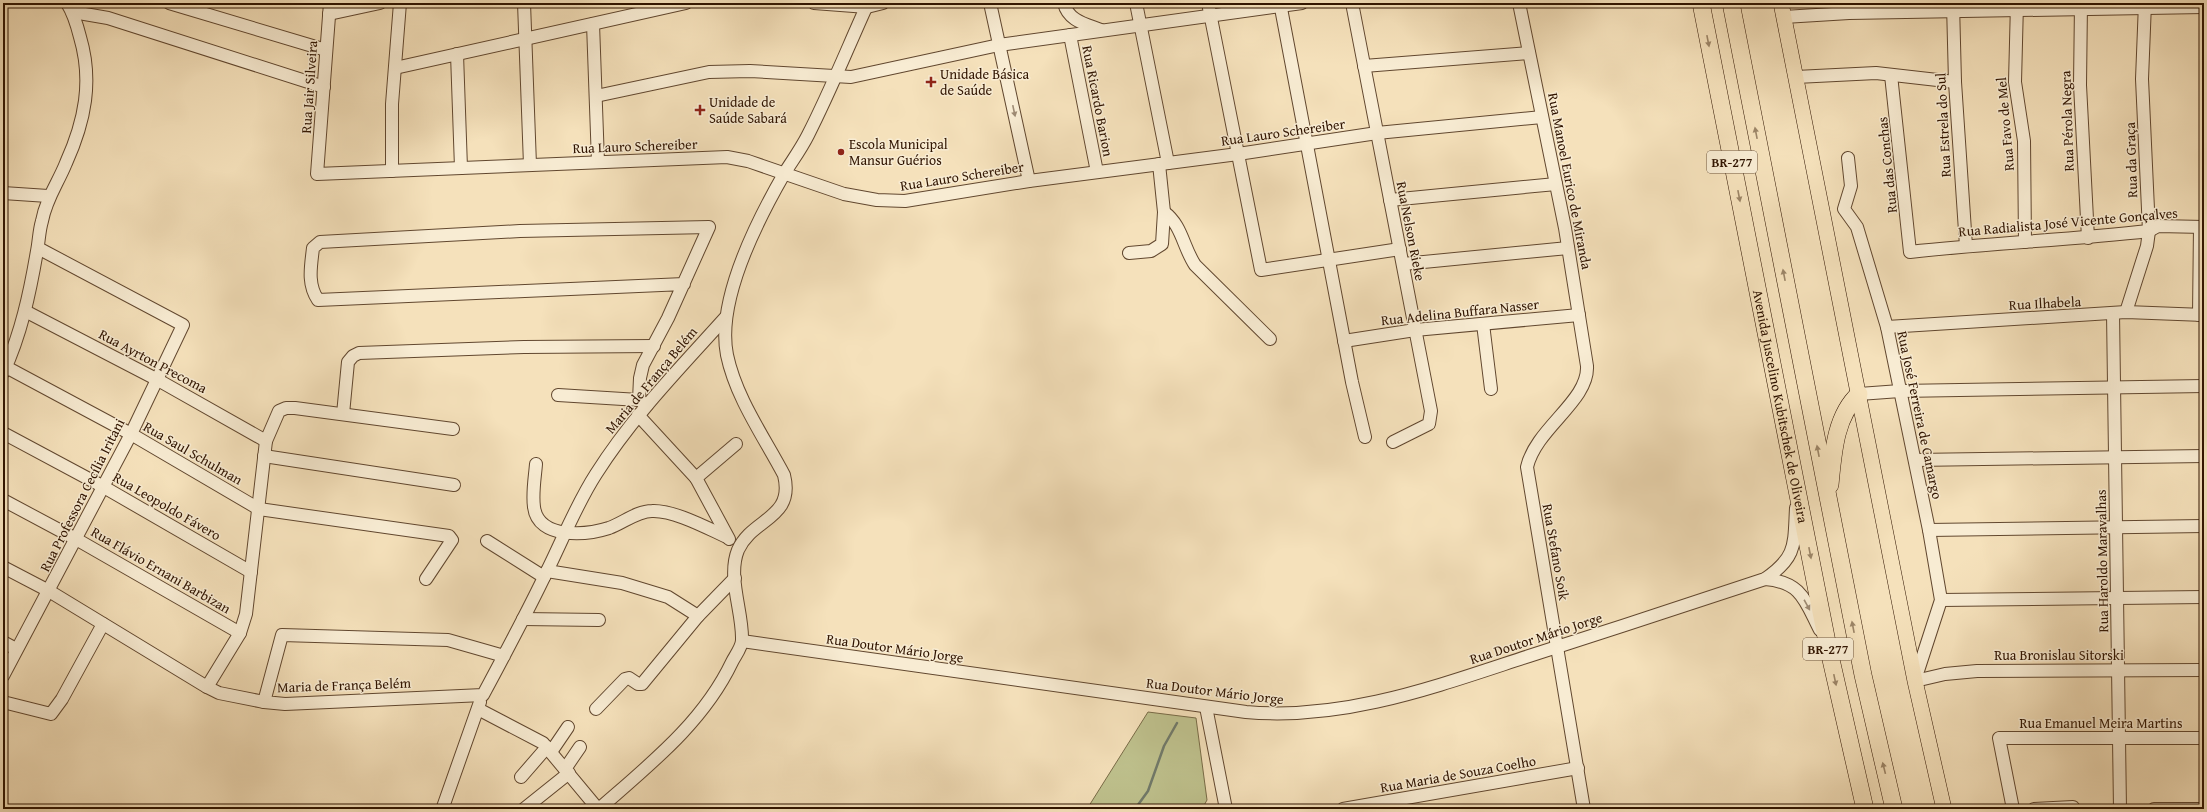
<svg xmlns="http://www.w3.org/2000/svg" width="2207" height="812" viewBox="0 0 2207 812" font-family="'Gentium Book Plus',serif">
  <rect width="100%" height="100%" fill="#f5e1bb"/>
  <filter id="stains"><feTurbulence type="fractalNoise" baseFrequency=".005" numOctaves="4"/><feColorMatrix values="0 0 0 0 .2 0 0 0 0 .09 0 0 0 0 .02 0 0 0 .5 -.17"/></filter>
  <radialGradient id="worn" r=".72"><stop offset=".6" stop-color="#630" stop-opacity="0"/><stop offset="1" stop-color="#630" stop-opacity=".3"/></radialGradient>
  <polygon fill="#bfc28e" stroke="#786b47" points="1148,712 1196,718 1207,800 1202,809 1087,809"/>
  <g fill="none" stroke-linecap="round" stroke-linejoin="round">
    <polyline stroke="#717a6a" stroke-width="2.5" points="1135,809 1148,791 1164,746 1177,723"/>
    <g stroke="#61472f" stroke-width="14">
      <g id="minor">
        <polyline points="169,3 326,50"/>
        <polyline points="330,3 317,174 727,157 748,161 844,194 877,200 905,201 1029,181 1238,154 1377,133 1542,117"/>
        <polyline points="524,3 530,165"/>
        <polyline points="814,3 867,7 883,3"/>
        <polyline points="990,3 1029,181"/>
        <path d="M1064 3C1068 21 1086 24 1101 30"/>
        <polyline points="1136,3 1168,163"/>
        <polyline points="1208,3 1261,270 1400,249"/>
        <polyline points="1280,3 1352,382 1365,437"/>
        <polyline points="1352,3 1431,411 1429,424 1393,442"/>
        <path d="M1519 3 1565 228 1587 366C1589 401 1536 428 1527 467L1584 809"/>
        <polyline points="2017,3 2015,82 2024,141 2025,242"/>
        <polyline points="2081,3 2080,85 2088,238"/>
        <polyline points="1953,4 1955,82 1966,246"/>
        <polyline points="73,12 108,18 324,87"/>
        <polyline points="329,14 380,3"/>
        <polyline points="1784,17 1849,13 2204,7"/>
        <polyline points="593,24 598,162"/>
        <polyline points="1070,35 1097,172"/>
        <polyline points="457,54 461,168"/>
        <polyline points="1364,66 1529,53"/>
        <polyline points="395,68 686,3"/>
        <path d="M1891 75 1910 252C1990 243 2069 240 2149 231L2158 226 2204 227"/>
        <polyline points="1796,77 1876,73 1955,82"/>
        <polyline points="596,96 709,72 750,71 851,77 999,45 1302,3"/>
        <polyline points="1848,158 1851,186 1844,209 1857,227 1887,327 1929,530 1941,600 1915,680"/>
        <polyline points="392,171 392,104 400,3"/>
        <polyline points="3,193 48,196"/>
        <polyline points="1390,200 1556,184"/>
        <path d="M1164 212C1182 225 1183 247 1195 265L1270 339"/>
        <polyline points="1129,253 1151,251 1162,244 1164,212 1159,164"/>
        <polyline points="1403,264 1568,248"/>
        <polyline points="25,311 158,380 266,441"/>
        <polyline points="2126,312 2147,246 2149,231 2142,79 2145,3"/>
        <polyline points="2113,313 2120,809"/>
        <polyline points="2199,315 2200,227"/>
        <polyline points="1483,324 1491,389"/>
        <polyline points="1887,327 2126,312 2204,315"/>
        <polyline points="1344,341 1415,330 1579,315"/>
        <polyline points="6,367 131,434 259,509 449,536 452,540 426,579"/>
        <path d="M3 373C21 335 30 292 37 251 39 241 39 231 42 221 46 199 58 183 66 163 85 121 93 81 80 37 77 25 74 14 67 3"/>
        <polyline points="1859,394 1900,391 2204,386"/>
        <polyline points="558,395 639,400"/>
        <path d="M647 405 639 400 640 378 643 365 668 318 709 227 520 231 320 242 313 248C311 266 307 284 318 300L684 284"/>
        <polyline points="343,414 348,362 353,356 359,353 524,347 654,346"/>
        <polyline points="638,415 696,478 729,539"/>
        <polyline points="3,433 102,486 251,572"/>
        <polyline points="264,456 454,485"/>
        <polyline points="1915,460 2204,456"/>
        <path d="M536 464C535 477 532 493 534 507 538 540 587 535 609 528 623 523 637 511 652 511 674 510 707 528 727 537"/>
        <polyline points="696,478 736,444"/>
        <polyline points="3,500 76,539 240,633"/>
        <polyline points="1929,530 2204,526"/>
        <polyline points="487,541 544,577"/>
        <polyline points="3,567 49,591 207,687 219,693 264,702"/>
        <polyline points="547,571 622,583 668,597 698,616"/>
        <path d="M1765 579C1802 582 1805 601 1820 630"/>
        <polyline points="1941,600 2204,597"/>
        <polyline points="523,619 599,620"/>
        <path d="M742 641 1246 712C1344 721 1437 686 1529 656 1608 631 1686 605 1765 579 1797 557 1794 545 1796 508"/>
        <polyline points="3,642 16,649"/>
        <path d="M504 656 448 640 282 635 264 702 285 704 483 695C505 654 527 613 547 571 563 539 576 505 596 474 632 417 680 368 725 318"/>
        <polyline points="3,676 131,434 183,325 38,248"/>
        <polyline points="1915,681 1945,674 1977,671 2204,670"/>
        <polyline points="207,687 240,633 246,614 266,441 279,411 286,408 295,408 453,429"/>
        <polyline points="3,702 51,714 62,699 103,624"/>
        <polyline points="1206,707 1226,809"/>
        <polyline points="478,709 543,743 598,809"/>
        <polyline points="596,709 625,679 629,678 638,684 642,684 698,616 735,578"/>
        <polyline points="551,752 568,727"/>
        <polyline points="565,769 580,747"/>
        <polyline points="521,777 547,747"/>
        <polyline points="443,807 480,702"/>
        <polyline points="524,809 569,773"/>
        <path d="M599 809C649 765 703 723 732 662 735 656 742 647 742 640 743 612 727 577 738 550 752 518 795 519 784 475 764 437 736 398 727 355 716 300 757 221 784 174 792 161 801 149 808 135 830 92 848 47 868 3"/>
        <polyline points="1343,809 1578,768"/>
        <polyline points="2013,809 1999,738 2204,738"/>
        <polyline points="2034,809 2073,807"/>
        <polyline points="2154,809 2204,809"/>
      </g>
    </g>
    <g stroke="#301400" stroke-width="16">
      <polyline id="major" points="1781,3 1915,681 1944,809"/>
    </g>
    <g stroke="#301400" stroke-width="18">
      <g id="highway">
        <path id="s1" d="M1701 3 1827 642 1865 809"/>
        <polyline points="1731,3 1863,675 1894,809"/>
        <path d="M1830 485C1833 454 1835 416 1859 394"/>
      </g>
    </g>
    <use href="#minor" stroke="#f8ecd3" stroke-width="12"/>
    <use href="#major" stroke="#f5e1bb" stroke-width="15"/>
    <use href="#highway" stroke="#f5e1bb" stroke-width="17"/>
  </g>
  <defs><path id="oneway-solid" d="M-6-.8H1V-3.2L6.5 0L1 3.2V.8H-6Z"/></defs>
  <g fill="#9c8567">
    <use href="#oneway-solid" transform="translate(1708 41) rotate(79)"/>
    <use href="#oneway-solid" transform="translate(1756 133) rotate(-101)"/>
    <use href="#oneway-solid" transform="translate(1739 196) rotate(79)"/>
    <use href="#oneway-solid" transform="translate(1784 275) rotate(-101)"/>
    <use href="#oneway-solid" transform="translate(1818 451) rotate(-101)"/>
    <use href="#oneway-solid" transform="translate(1810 553) rotate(79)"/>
    <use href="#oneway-solid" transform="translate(1853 627) rotate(-101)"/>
    <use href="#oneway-solid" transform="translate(1835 680) rotate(78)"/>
    <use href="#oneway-solid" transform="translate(1884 768) rotate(-104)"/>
  </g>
  <g fill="#9e8b74">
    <use href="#oneway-solid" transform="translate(1014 111) rotate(78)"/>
    <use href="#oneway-solid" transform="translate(1807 605) rotate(61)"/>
  </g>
  <g fill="#8f2418" stroke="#f8ecd3" stroke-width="1.5">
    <path d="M929 76h4v4h4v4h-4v4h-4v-4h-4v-4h4z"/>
    <path d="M698 104h4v4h4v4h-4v4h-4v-4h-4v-4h4z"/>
    <circle cx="841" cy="152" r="4"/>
  </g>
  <g text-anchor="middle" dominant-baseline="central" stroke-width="3" stroke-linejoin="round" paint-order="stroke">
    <g fill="#f8ecd3" stroke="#6c553f" stroke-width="1">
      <rect x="1707" y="151" width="50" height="22" rx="3"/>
      <rect x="1803" y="638" width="50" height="22" rx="3"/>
    </g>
    <g font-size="13" font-weight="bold" fill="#301400">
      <text x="1732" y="162">BR-277</text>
      <text x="1828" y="649">BR-277</text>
    </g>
    <g font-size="14" fill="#301400" stroke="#f8ecd3" text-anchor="start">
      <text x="940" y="74">Unidade Básica<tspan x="940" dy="16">de Saúde</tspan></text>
      <text x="709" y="102">Unidade de<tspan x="709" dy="16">Saúde Sabará</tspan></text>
      <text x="849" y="144">Escola Municipal<tspan x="849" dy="16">Mansur Guérios</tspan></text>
    </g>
    <g font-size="14" fill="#301400" stroke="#f8ecd3">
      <text transform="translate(309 87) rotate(-86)">Rua Jair Silveira</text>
      <text transform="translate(1098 101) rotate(79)">Rua Ricardo Barion</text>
      <text transform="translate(2067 121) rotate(-92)">Rua Pérola Negra</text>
      <text transform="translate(2005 124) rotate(-95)">Rua Favo de Mel</text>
      <text transform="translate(1943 125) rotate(-93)">Rua Estrela do Sul</text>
      <text transform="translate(1283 132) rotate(-8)">Rua Lauro Schereiber</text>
      <text transform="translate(635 146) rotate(-2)">Rua Lauro Schereiber</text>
      <text transform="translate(2131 160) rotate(-92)">Rua da Graça</text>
      <text transform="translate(1887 165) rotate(-96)">Rua das Conchas</text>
      <text transform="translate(962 176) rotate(-9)">Rua Lauro Schereiber</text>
      <text transform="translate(1570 181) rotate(79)">Rua Manoel Eurico de Miranda</text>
      <text transform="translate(2068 222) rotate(-5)">Rua Radialista José Vicente Gonçalves</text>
      <text transform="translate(1411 231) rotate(79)">Rua Nelson Rieke</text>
      <text transform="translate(2045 303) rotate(-3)">Rua Ilhabela</text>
      <text transform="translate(1460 312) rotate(-6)">Rua Adelina Buffara Nasser</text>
      <text transform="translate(153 361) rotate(28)">Rua Ayrton Precoma</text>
      <text transform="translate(651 380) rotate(-50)">Maria de França Belém</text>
      <text stroke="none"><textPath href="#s1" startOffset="411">Avenida Juscelino Kubitschek de Oliveira</textPath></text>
      <text transform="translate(1920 415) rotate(78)">Rua José Ferreira de Camargo</text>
      <text transform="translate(193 453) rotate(30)">Rua Saul Schulman</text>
      <text transform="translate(82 495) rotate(-63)">Rua Professora Cecília Iritani</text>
      <text transform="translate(167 506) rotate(30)">Rua Leopoldo Fávero</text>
      <text transform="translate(1556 552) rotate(80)">Rua Stefano Soik</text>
      <text transform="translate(2102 561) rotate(-91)">Rua Haroldo Maravalhas</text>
      <text transform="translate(161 570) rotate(30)">Rua Flávio Ernani Barbizan</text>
      <text transform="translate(1536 638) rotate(-18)">Rua Doutor Mário Jorge</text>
      <text transform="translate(895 648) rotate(8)">Rua Doutor Mário Jorge</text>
      <text x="2059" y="655">Rua Bronislau Sitorski</text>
      <text transform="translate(344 685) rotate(-2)">Maria de França Belém</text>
      <text transform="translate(1215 691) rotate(7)">Rua Doutor Mário Jorge</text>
      <text x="2101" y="723">Rua Emanuel Meira Martins</text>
      <text transform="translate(1458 774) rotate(-10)">Rua Maria de Souza Coelho</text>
    </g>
  </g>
  <rect width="2207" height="812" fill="none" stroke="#f5e1bb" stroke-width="16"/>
  <rect x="4" y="4" width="2199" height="804" fill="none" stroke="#301400" stroke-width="2"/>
  <rect x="8" y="8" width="2191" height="796" fill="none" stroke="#301400"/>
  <rect width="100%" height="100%" filter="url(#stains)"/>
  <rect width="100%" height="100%" fill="url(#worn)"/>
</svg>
